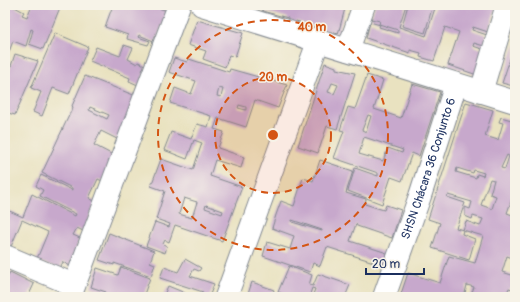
<svg xmlns="http://www.w3.org/2000/svg" width="520" height="302" viewBox="0 0 520 302" font-family="Pangolin,sans-serif">
  <rect width="100%" height="100%" fill="#f7f3e8"/>
  <filter id="ink" filterUnits="userSpaceOnUse"><feTurbulence type="fractalNoise" baseFrequency=".025" numOctaves="2"/><feDisplacementMap in="SourceGraphic" scale="8" xChannelSelector="R" yChannelSelector="G"/><feConvolveMatrix kernelMatrix="1 2 1 2 8 2 1 2 1" color-interpolation-filters="sRGB"/></filter>
  <filter id="wash" filterUnits="userSpaceOnUse"><feTurbulence type="fractalNoise" baseFrequency=".012" numOctaves="4" result="noise"/><feDisplacementMap in="SourceGraphic" scale="16" xChannelSelector="R" yChannelSelector="G"/><feGaussianBlur stdDeviation="0.9" result="paint"/><feColorMatrix in="noise" values="0 0 0 0 0 0 0 0 0 0 0 0 0 0 0 0 0 1.4 0 .05"/><feComposite in="paint" operator="in"/></filter>
  <g filter="url(#wash)">
    <rect width="100%" height="100%" fill="#e9e2c0"/>
    <g id="blocks">
      <g fill="#c7a8cc" fill-rule="evenodd">
        <polygon points="5,5 11,5 24,12 22,15 27,17 32,5 61,5 43,49 29,44 33,30 31,29 26,46 13,41 9,52 5,50"/>
        <polygon points="113,5 148,5 168,11 156,42 139,35 138,37 150,41 148,45 127,39 128,35 105,27"/>
        <polygon points="264,5 346,5 338,34 296,21 295,23 287,20 288,18 262,11"/>
        <polygon points="375,5 406,5 399,27 426,36 436,5 497,5 488,32 473,27 472,30 487,35 484,46 474,43 473,46 485,50 477,75 448,65 459,32 445,27 434,61 420,57 421,53 410,50 410,53 366,38 370,22 380,25 379,27 398,33 398,30 379,24 380,21 371,19"/>
        <polygon points="408,5 433,5 425,33 402,26"/>
        <polygon points="197,20 243,33 235,57 229,55 225,67 203,59 206,51 188,45"/>
        <polygon points="55,33 88,47 69,94 53,88 42,116 33,112 41,92 31,88"/>
        <polygon points="515,44 515,78 513,86 502,83"/>
        <polygon points="124,45 133,48 128,59 137,64 138,62 147,66 140,86 129,81 130,78 90,61 96,47 120,56"/>
        <polygon points="15,54 38,61 15,115 5,112 5,84"/>
        <path d="M174 58 187 62 189 59 229 72 230 69 287 85 278 108 255 100 246 127 218 118 214 129 224 132 218 148 244 157 241 168 215 160 210 176 242 187 222 241 175 225 169 242 165 240 163 244 167 246 165 253 146 246 155 222 169 227 170 224 156 219 165 191 151 186 161 159 193 170 202 143 194 140 187 159 164 150 171 132 191 139 197 124 208 127 211 116 170 103 175 88 191 94 196 81 169 72ZM219 88 223 89 221 97 217 96ZM239 105 246 107V110L238 108ZM184 198 197 202 192 218 179 214ZM206 205 223 211 222 214 205 208Z"/>
        <path d="M325 63 336 67V69L355 73 337 129 327 126 318 153 298 146ZM332 83 338 85 334 94 328 92Z"/>
        <path d="M367 75 383 80 374 109 401 118 412 84 440 92 419 156 412 153 402 181 391 177 382 204 348 191 355 168 378 176V173L334 158 344 131 340 130 348 107 355 109ZM368 115 371 116 366 132 362 130ZM364 137 403 150 402 153 388 148 383 161 359 154Z"/>
        <path d="M85 76 136 96 119 140 101 131 94 145 113 155 102 181 98 179 89 198 96 202 83 231 77 228 73 235 80 238 70 266 63 262 60 268 36 261 48 232 22 220 10 249 5 247V209L23 217 32 194 75 216 76 214 40 196 43 190 36 186 41 175 72 190V188L42 173 73 107 72 106ZM90 107 109 115 107 119 89 110Z"/>
        <path d="M466 102 493 110 485 136 498 140 503 123 499 122 501 117 515 121V190L507 213 515 216V259L507 256 502 272 515 276V290L509 288 505 297H470L474 287 467 285 464 297H400L408 273 440 283 449 256 475 263 483 236 463 230 466 221 480 226 483 219 473 216 472 219 465 216V207L470 209 472 202 448 195 447 197 465 203 456 228 463 230 462 234 475 239 469 260 432 248 440 223 428 219ZM507 155 509 156 505 169 501 168ZM457 168 473 173 474 170 484 173 483 176 477 174 476 178 456 172ZM490 179 494 180 490 194 496 196 492 209 481 205Z"/>
        <path d="M320 160 353 171 346 193 366 199 365 204 377 208 384 210 386 205 401 210 392 238 357 226 356 224 350 241 387 253 383 265 327 247 320 266 313 263 310 272 263 256 267 242 290 249 294 236 272 228 276 215 281 201 294 206 303 178 313 181ZM292 220 322 230V231L292 222Z"/>
        <polygon points="109,233 154,251 150,262 155,264 151,276 114,263 114,265 99,260"/>
        <polygon points="185,259 201,268 199,271 194,269 190,276 214,284 209,297 202,295 203,292 160,278 164,267 178,272"/>
        <polygon points="289,266 312,275 309,285 313,286 318,274 350,285 345,297 312,297 315,289 312,288 309,297 292,297 278,292"/>
        <polygon points="121,267 150,278 143,297 104,297 106,292 91,287 97,268 118,275"/>
        <polygon points="10,272 34,284 28,297 5,297 5,281"/>
        <polygon points="252,282 274,290 273,293 285,297 247,297"/>
        <polygon points="168,286 185,293 183,297 163,297"/>
      </g>
    </g>
  </g>
  <g filter="url(#ink)">
    <use href="#blocks" fill-opacity="0" stroke="#82888f" stroke-width="1"/>
    <g fill="none" stroke-linecap="round" stroke-linejoin="round">
      <g stroke="#82888f" stroke-width="24">
        <g id="minor">
          <polyline points="348,50 364,5"/>
          <polyline points="481,92 507,5"/>
          <polyline points="5,256 74,285"/>
          <polyline points="70,297 179,5"/>
          <polyline points="226,297 318,42"/>
          <path id="s1" d="M384 297 420 196 456 84"/>
        </g>
      </g>
      <g stroke="#82888f" stroke-width="24">
        <polyline id="tertiary" points="202,5 515,102"/>
      </g>
      <use href="#minor" stroke="#fff" stroke-width="22"/>
      <use href="#tertiary" stroke="#fff" stroke-width="22"/>
    </g>
  </g>
  <circle cx="273" cy="135" r="58" fill="#d45514" fill-opacity=".12"/>
  <g fill="none" stroke="#d45514" stroke-width="2" stroke-dasharray="7 5">
    <circle cx="273" cy="135" r="58"/>
    <circle cx="273" cy="135" r="115"/>
  </g>
  <g text-anchor="middle" dominant-baseline="central" stroke-width="3" stroke-linejoin="round" paint-order="stroke">
    <g font-size="12" fill="#1b2f5e" stroke="#f7f3e8">
      <text stroke="none"><textPath href="#s1" startOffset="136">SHSN Chácara 36 Conjunto 6</textPath></text>
    </g>
  </g>
  <circle cx="273" cy="135" r="6" fill="#d45514" stroke="#f7f3e8" stroke-width="2"/>
  <g font-size="12" text-anchor="middle" font-weight="bold" fill="#d45514" stroke="#f7f3e8" stroke-width="3" stroke-linejoin="round" paint-order="stroke">
    <text x="312" y="31">40 m</text>
    <text x="273" y="81">20 m</text>
  </g>
  <rect width="520" height="302" fill="none" stroke="#f7f3e8" stroke-width="20"/>
  <path d="M366 268v6h58v-6" fill="none" stroke="#1b2f5e" stroke-width="2"/>
  <text x="372" y="268" font-size="12" fill="#1b2f5e" stroke="#f7f3e8" stroke-width="3" paint-order="stroke">20 m</text>
</svg>
